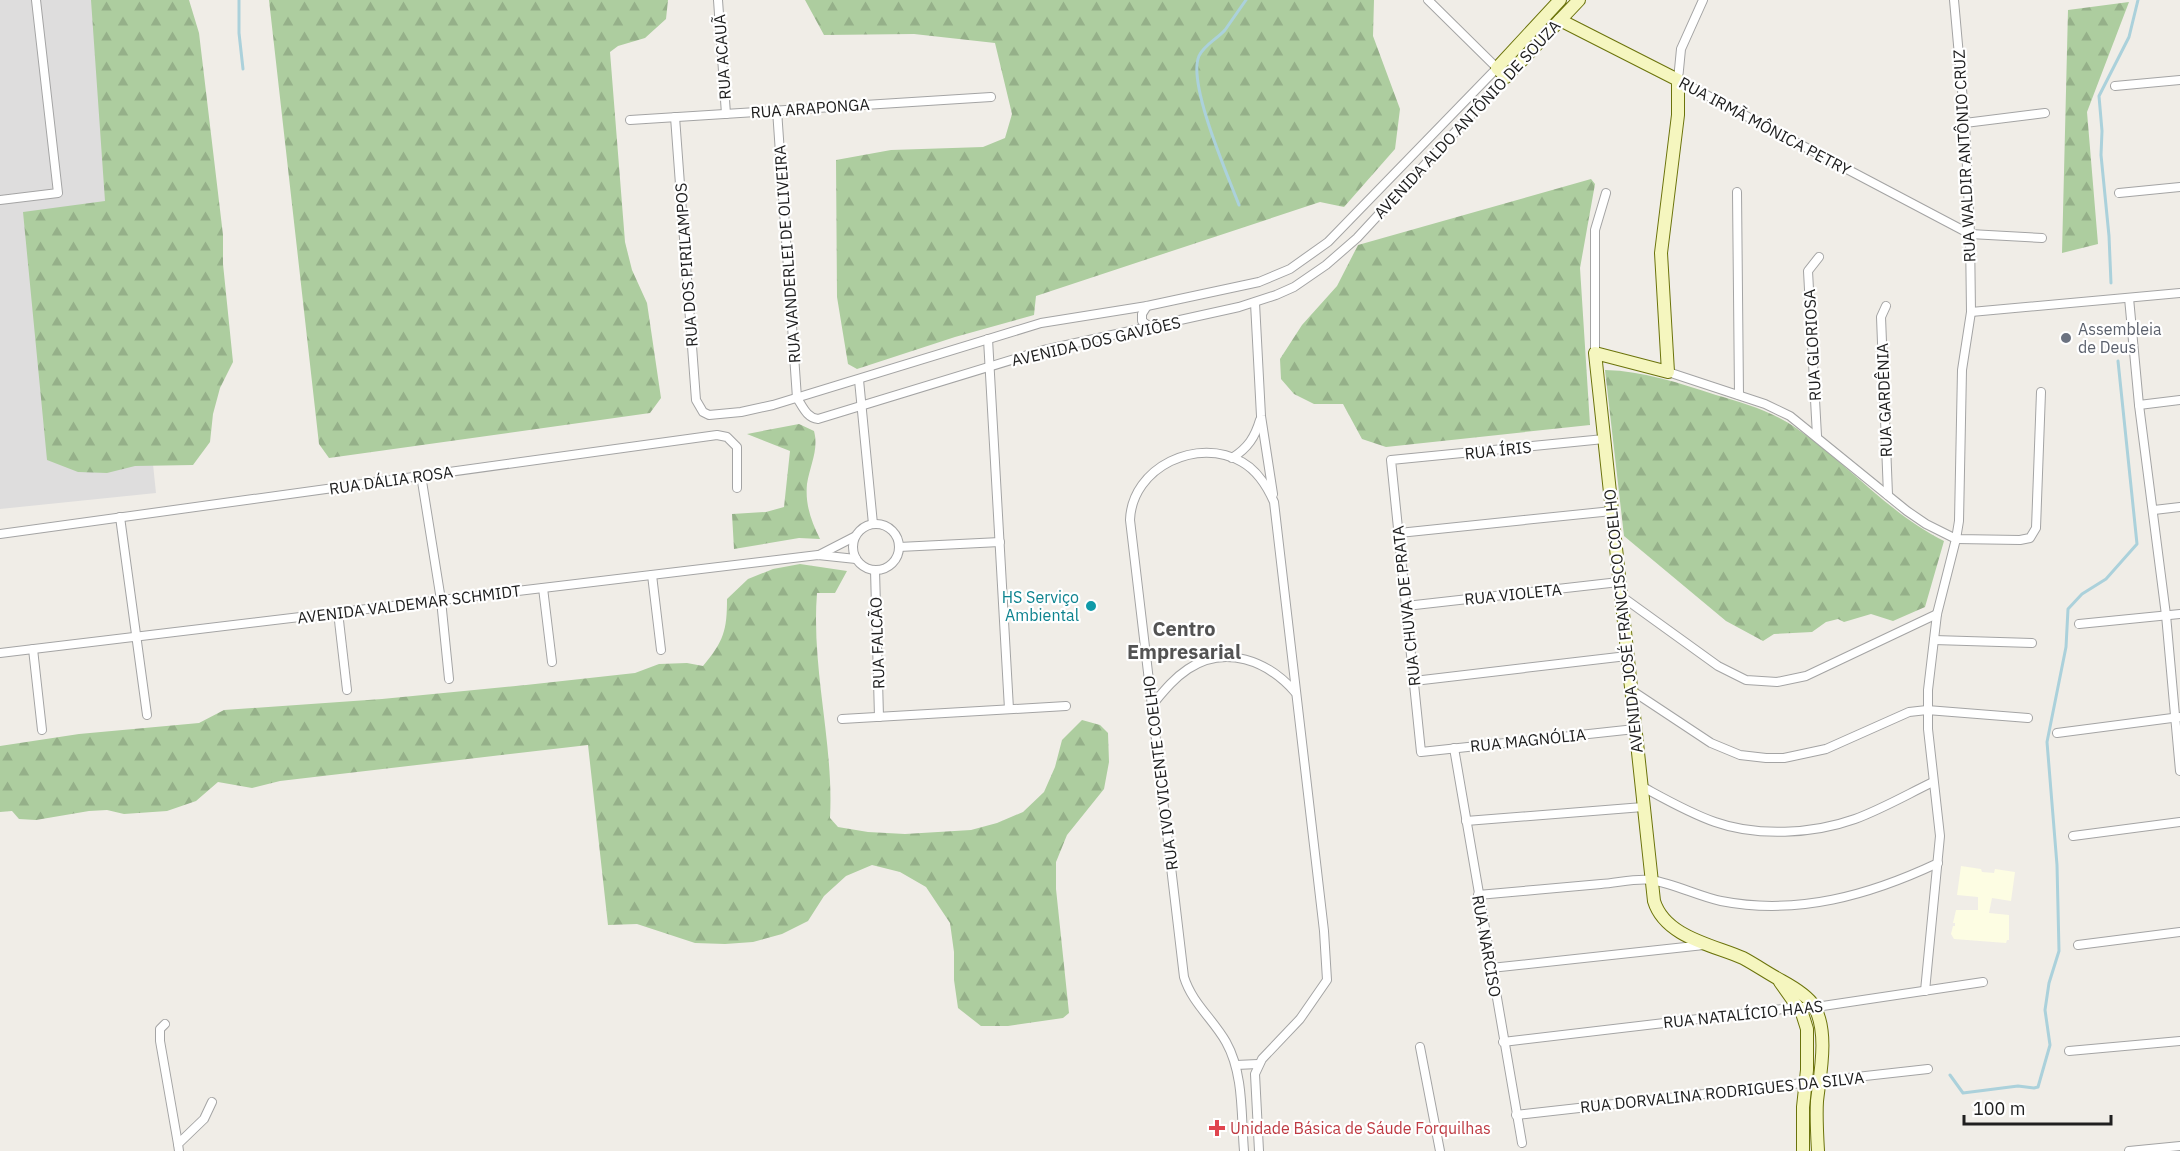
<svg xmlns="http://www.w3.org/2000/svg" width="2180" height="1151" viewBox="0 0 2180 1151" font-family="'IBM Plex Sans',sans-serif">
  <defs>
    <pattern id="forest-firs" width="22" height="20" patternUnits="userSpaceOnUse" patternTransform="scale(1.5)"><rect width="22" height="20" fill="#adcd9f"/><path d="M5 1l3.5 6h-7zM16 11l3.5 6h-7z" fill="#95b089"/></pattern>
  </defs>
  <rect width="100%" height="100%" fill="#f0ede7"/>
  <polygon fill="#dedddd" points="0,0 105,0 156,493 0,509"/>
  <polygon fill="#fdfde3" points="1961,866 1981,869 1982,872 1994,873 1995,869 2015,872 2011,901 1992,898 1989,913 2009,915 2009,940 2007,940 2006,943 1954,939 1951,934 1953,926 1955,926 1955,923 1953,923 1956,910 1978,910 1978,897 1957,895"/>
  <g fill="url(#forest-firs)">
    <polygon points="91,0 189,0 199,33 223,235 223,264 233,362 220,388 213,414 210,442 193,465 135,466 107,473 78,472 47,460 23,212 105,201"/>
    <polygon points="269,0 668,0 666,19 645,38 618,46 610,52 625,242 632,270 647,303 661,398 650,413 329,458 319,444"/>
    <polygon points="805,0 1374,0 1373,36 1400,109 1395,149 1344,207 1320,202 1036,296 1034,315 955,337 857,369 848,364 837,297 836,160 891,150 983,147 1005,138 1012,114 995,43 914,34 824,35"/>
    <polygon points="2129,2 2087,112 2098,244 2062,253 2068,10"/>
    <polygon points="1591,179 1595,184 1580,268 1590,425 1386,447 1362,439 1343,404 1314,404 1294,394 1281,379 1280,359 1302,325 1337,286 1358,245"/>
    <path d="M1605 370C1644 371 1679 383 1716 395 1743 403 1772 411 1796 428 1847 463 1888 513 1944 541L1925 607 1893 621 1871 614 1844 622 1838 619 1826 622 1812 632 1774 634 1763 641 1726 621 1624 536Z"/>
    <path d="M799 424 814 431C819 450 810 465 807 484 805 504 811 521 820 539L799 538 734 549 732 514 766 512 784 507 790 451 747 434Z"/>
    <path d="M800 564 847 571 835 593H817C811 669 834 743 830 818L838 827 868 832 905 834 971 830 997 823 1023 812 1044 792 1055 767 1062 740 1082 720 1100 725 1108 733 1109 762 1104 789 1067 835 1056 862V889L1069 1013 1063 1018 1008 1026H981L958 1008 954 980V952L950 923 926 887 900 872 872 865 846 876 824 896 808 921 782 934 753 942 725 944 695 943 637 924 608 925 588 745 280 781 252 788 218 782 196 801 167 811 124 814 107 810 89 811 36 820 19 819 12 811 0 812V746L79 734 199 723 224 710 382 699 526 685 635 673 659 664 687 663 703 666C724 641 727 630 727 599L748 579 773 569Z"/>
  </g>
  <g fill="none" stroke-linecap="round" stroke-linejoin="round">
    <g stroke="#abd1db" stroke-width="3">
      <polyline points="239,0 239,33 243,69"/>
      <path d="M1239 205C1228 176 1187 83 1199 56 1204 45 1217 39 1225 30 1232 20 1239 10 1246 0"/>
      <polyline points="2111,283 2109,236 2101,155 2102,131 2099,96 2129,37 2138,0"/>
      <polyline points="1950,1075 1963,1093 2018,1086 2034,1088 2038,1087 2050,1045 2045,1010 2049,983 2059,951 2057,865 2047,742 2066,647 2068,609 2082,594 2106,579 2137,544 2118,361"/>
    </g>
    <g stroke="#a4a4a4" stroke-width="10">
      <g id="street">
        <polyline points="718,0 726,114"/>
        <polyline points="1703,0 1681,49 1678,80 1970,234 2042,238"/>
        <polyline points="1954,0 1965,123 1970,234 1971,312 1962,370 1959,521 1956,539 2020,540 2030,538 2036,528 2041,392"/>
        <polyline points="2115,86 2180,80"/>
        <path d="M777 110 797 398C803 407 807 418 818 419L1044 350 1239 307 1276 295 1294 287 1326 265 1357 238 1506 77"/>
        <polyline points="675,117 696,400 703,412 709,415 741,412 773,405 1041,323 1147,306 1259,282 1290,269 1328,242 1497,68 1428,0"/>
        <polyline points="630,120 991,97"/>
        <polyline points="1965,123 2045,113"/>
        <polyline points="1737,192 1739,395"/>
        <polyline points="2119,193 2180,187"/>
        <polyline points="0,200 58,193 36,0"/>
        <polyline points="2129,298 2139,405 2166,615 2180,771"/>
        <polyline points="1255,303 1261,416 1273,494"/>
        <polyline points="1147,306 1142,314 1142,321 1150,327"/>
        <polyline points="1886,306 1881,317 1888,495"/>
        <polyline points="1971,312 2180,293"/>
        <polyline points="988,339 1009,709"/>
        <polyline points="1595,353 1595,230 1606,193"/>
        <polyline points="1668,372 1765,404 1790,416 1907,511 1926,524 1956,539 1937,614 1928,690 1928,729 1940,836 1925,991"/>
        <polyline points="859,380 873,524"/>
        <polyline points="2139,405 2180,400"/>
        <polyline points="1817,436 1808,271 1819,257"/>
        <polyline points="1604,439 1391,460 1421,752 1635,729"/>
        <path d="M1232 458C1248 448 1255 437 1260 420"/>
        <polyline points="421,475 441,600 449,679"/>
        <polyline points="2154,510 2180,507"/>
        <polyline points="120,517 147,715"/>
        <circle cx="876" cy="547" r="23"/>
        <polyline points="1399,533 1612,511"/>
        <polyline points="0,534 717,435 727,437 737,447 737,488"/>
        <polyline points="899,547 1000,542"/>
        <polyline points="819,555 854,537"/>
        <polyline points="875,570 879,717"/>
        <polyline points="652,575 661,650"/>
        <polyline points="543,588 552,662"/>
        <polyline points="1621,596 1718,666 1746,680 1777,682 1806,676 1937,614"/>
        <polyline points="1406,606 1619,582"/>
        <polyline points="338,612 347,690"/>
        <polyline points="2079,624 2180,614"/>
        <polyline points="1934,640 2032,643"/>
        <polyline points="33,649 42,730"/>
        <polyline points="0,653 818,555 856,559"/>
        <polyline points="1414,681 1627,656"/>
        <polyline points="1631,690 1711,743 1740,755 1766,758 1784,758 1826,749 1909,712 1927,710 2028,718"/>
        <path d="M1152 705C1163 692 1173 679 1188 669 1225 644 1268 661 1295 692"/>
        <polyline points="842,719 1066,706"/>
        <polyline points="2057,733 2180,717"/>
        <polyline points="1454,748 1522,1143"/>
        <path d="M1641 786C1665 799 1689 813 1715 822 1757 837 1813 834 1855 819 1882 809 1908 794 1933 782"/>
        <polyline points="1466,821 1643,807"/>
        <polyline points="2073,836 2180,822"/>
        <path d="M1478 895C1519 891 1560 888 1601 884 1617 883 1636 878 1651 880 1675 884 1698 896 1721 901 1797 916 1870 895 1938 863"/>
        <polyline points="2078,945 2180,932"/>
        <polyline points="1491,968 1704,945"/>
        <polyline points="165,1024 160,1029 160,1041 178,1144"/>
        <polyline points="1503,1042 1800,1007 1816,1007 1983,982"/>
        <polyline points="1420,1047 1440,1151"/>
        <polyline points="2069,1051 2180,1041"/>
        <polyline points="1236,1065 1258,1064"/>
        <polyline points="1516,1115 1928,1069"/>
        <polyline points="179,1151 178,1144 204,1119 212,1102"/>
        <path d="M1244 1151C1241 1116 1244 1074 1226 1042 1213 1019 1192 1003 1184 977L1130 520C1132 467 1198 436 1242 462 1258 471 1267 486 1274 502L1324 931 1327 980 1300 1019 1262 1059 1255 1074 1259 1151"/>
        <polyline points="2129,1151 2180,1146"/>
      </g>
    </g>
    <g stroke="#6b730b" stroke-width="14">
      <g id="secondary">
        <polyline points="1560,0 1497,68 1506,77 1579,0"/>
        <path d="M1560 20 1678 80V115L1661 253 1668 372 1595 353 1654 901C1665 937 1713 945 1743 958 1756 965 1769 974 1782 981 1793 987 1807 995 1814 1006 1829 1032 1820 1074 1817 1101 1816 1117 1817 1134 1818 1151"/>
        <polyline points="1780,982 1802,1013 1807,1029 1807,1070 1803,1107 1803,1151"/>
      </g>
    </g>
    <use href="#street" stroke="#fff" stroke-width="8"/>
    <use href="#secondary" stroke="#f5f6bf" stroke-width="12"/>
  </g>
  <circle fill="#6b7280" stroke="#fff" stroke-width="2" cx="2066" cy="338" r="6"/>
  <circle fill="#0f9aa8" stroke="#fff" stroke-width="2" cx="1091" cy="606" r="6"/>
  <path fill="#e0444e" stroke="#fff" stroke-width="2" d="M1214 1119h6v6h6v6h-6v6h-6v-6h-6v-6h6z"/>
  <g text-anchor="middle" dominant-baseline="central" stroke-width="4.5" stroke-linejoin="round" paint-order="stroke">
    <g font-size="16" fill="#202020" stroke="#fff">
      <text transform="translate(722 57) rotate(-94)">RUA ACAUÃ</text>
      <text transform="translate(810 108) rotate(-4)">RUA ARAPONGA</text>
      <text transform="translate(1467 119) rotate(-47)">AVENIDA ALDO ANTÔNIO DE SOUZA</text>
      <text transform="translate(1765 126) rotate(28)">RUA IRMÃ MÔNICA PETRY</text>
      <text transform="translate(1964 156) rotate(-93)">RUA WALDIR ANTÔNIO CRUZ</text>
      <text transform="translate(787 254) rotate(-94)">RUA VANDERLEI DE OLIVEIRA</text>
      <text transform="translate(686 265) rotate(-94)">RUA DOS PIRILAMPOS</text>
      <text transform="translate(1096 341) rotate(-13)">AVENIDA DOS GAVIÕES</text>
      <text transform="translate(1812 345) rotate(-93)">RUA GLORIOSA</text>
      <text transform="translate(1884 400) rotate(-92)">RUA GARDÊNIA</text>
      <text transform="translate(1498 450) rotate(-6)">RUA ÍRIS</text>
      <text transform="translate(391 480) rotate(-8)">RUA DÁLIA ROSA</text>
      <text transform="translate(1513 594) rotate(-6)">RUA VIOLETA</text>
      <text transform="translate(409 604) rotate(-7)">AVENIDA VALDEMAR SCHMIDT</text>
      <text transform="translate(1406 606) rotate(-96)">RUA CHUVA DE PRATA</text>
      <text transform="translate(1623 621) rotate(-96)">AVENIDA JOSÉ FRANCISCO COELHO</text>
      <text transform="translate(877 643) rotate(-92)">RUA FALCÃO</text>
      <text transform="translate(1528 740) rotate(-6)">RUA MAGNÓLIA</text>
      <text transform="translate(1160 773) rotate(-97)">RUA IVO VICENTE COELHO</text>
      <text transform="translate(1487 946) rotate(80)">RUA NARCISO</text>
      <text transform="translate(1743 1014) rotate(-6)">RUA NATALÍCIO HAAS</text>
      <text transform="translate(1722 1092) rotate(-6)">RUA DORVALINA RODRIGUES DA SILVA</text>
    </g>
    <g font-size="16" fill="#5b616d" stroke="#fff" text-anchor="start">
      <text x="2078" y="329">Assembleia<tspan x="2078" dy="18">de Deus</tspan></text>
    </g>
    <g font-size="16" fill="#0d838f" stroke="#fff" text-anchor="end">
      <text x="1079" y="597">HS Serviço<tspan x="1079" dy="18">Ambiental</tspan></text>
    </g>
    <g font-size="16" fill="#be3a42" stroke="#fff" text-anchor="start">
      <text x="1230" y="1128">Unidade Básica de Sáude Forquilhas</text>
    </g>
    <g font-size="20" font-weight="bold" fill="#535353" stroke="#fff">
      <text x="1184" y="628">Centro<tspan x="1184" dy="23">Empresarial</tspan></text>
    </g>
  </g>
  <path d="M1964 1115v9h147v-9" fill="none" stroke="#202020" stroke-width="3"/>
  <text x="1973" y="1115" font-size="18" fill="#202020" stroke="#ffffff" stroke-width="4.5" paint-order="stroke">100 m</text>
</svg>
